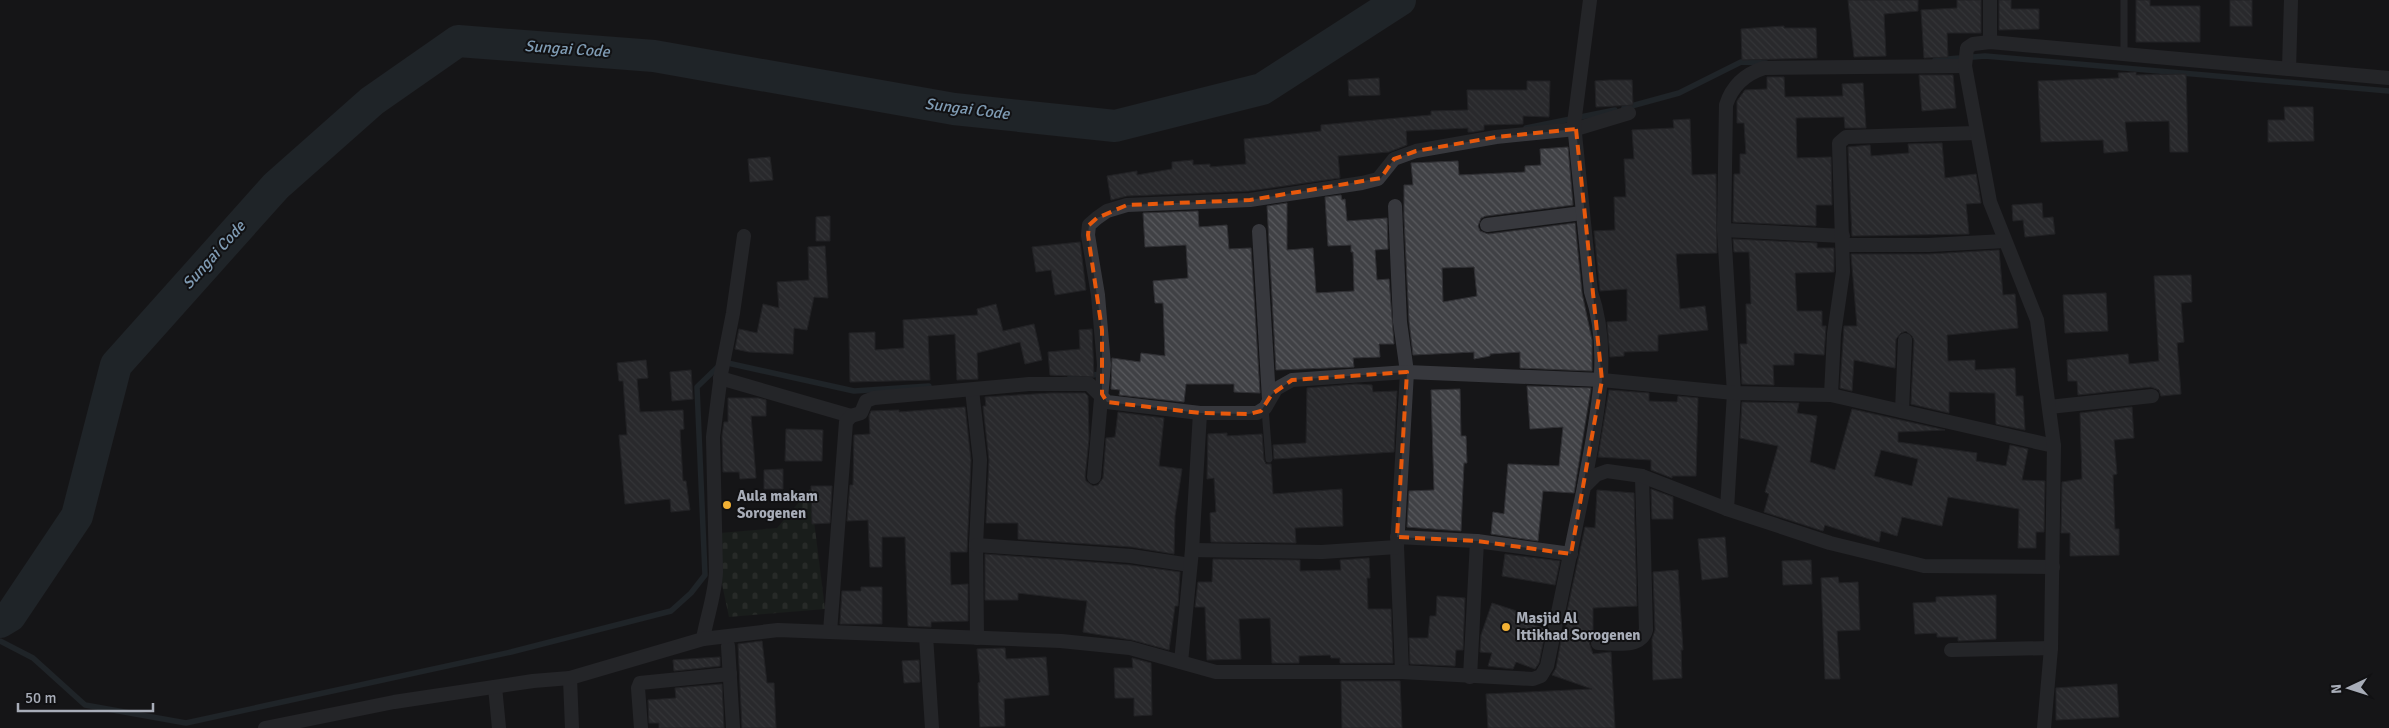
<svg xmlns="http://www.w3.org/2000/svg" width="2389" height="728" viewBox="0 0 2389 728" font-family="Signika,sans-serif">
  <defs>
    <pattern id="cemetery-stones" width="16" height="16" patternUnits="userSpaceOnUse" patternTransform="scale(1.25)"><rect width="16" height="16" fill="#1e261f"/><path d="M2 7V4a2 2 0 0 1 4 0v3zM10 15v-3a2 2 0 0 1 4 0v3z" fill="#3c433d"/></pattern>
    <pattern id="building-back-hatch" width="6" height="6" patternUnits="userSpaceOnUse" patternTransform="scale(1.25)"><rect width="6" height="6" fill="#404145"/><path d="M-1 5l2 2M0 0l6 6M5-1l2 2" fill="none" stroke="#595a5e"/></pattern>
  </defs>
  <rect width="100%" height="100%" fill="#161618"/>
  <polygon fill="url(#cemetery-stones)" points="810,489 825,609 729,617 720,575 720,533 777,528"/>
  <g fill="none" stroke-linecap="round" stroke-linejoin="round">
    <g stroke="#2c353c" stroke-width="5.5">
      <polyline points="1935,60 1985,56 2389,91"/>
      <polyline points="1624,108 1679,93 1741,62 1766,63"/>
      <polyline points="1526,128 1615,110"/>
      <polyline points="1070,377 1103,374"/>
      <polyline points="0,641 33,658 85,705 186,723 511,652 671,611 691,593 705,575 697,387 723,362 854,391 929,386"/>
    </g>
    <polyline stroke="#2c353c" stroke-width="32" points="0,622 10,616 77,516 116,365 276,186 372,101 458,41 654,56 954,109 1115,126 1262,89 1400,0"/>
  </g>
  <g fill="url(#building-back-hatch)" stroke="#303034" fill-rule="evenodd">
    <polygon points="1848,0 1918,0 1918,11 1884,14 1886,56 1854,57"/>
    <polygon points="1957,0 1981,0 1981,33 1947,33 1948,57 1924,58 1921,10 1957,8"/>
    <polygon points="1999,0 2011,0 2011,9 2039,9 2039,29 1999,30"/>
    <polygon points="2136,0 2150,0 2150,6 2200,6 2200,42 2136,42"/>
    <rect x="2230" y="0" width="22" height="26"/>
    <polygon points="1784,26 1784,28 1816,28 1817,58 1742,60 1741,29"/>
    <polygon points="2136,72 2136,75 2186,74 2188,152 2170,152 2169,121 2125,122 2128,151 2104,153 2103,140 2041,142 2038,81 2119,78 2118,73"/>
    <polygon points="1919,75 1953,75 1956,108 1922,111"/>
    <polygon points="1767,77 1784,77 1785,97 1843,96 1842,84 1863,83 1866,128 1845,128 1844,117 1796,118 1797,158 1831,157 1832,205 1816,205 1816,226 1733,222 1734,174 1740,174 1740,154 1746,154 1744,123 1737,123 1737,101 1745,90 1767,89"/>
    <polygon points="1379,78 1380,95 1349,96 1348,80"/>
    <polygon points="1610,80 1632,80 1633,105 1596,107 1595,81"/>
    <polygon points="1527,81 1550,81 1549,117 1523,116 1523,124 1484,125 1484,130 1473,132 1468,132 1468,128 1406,131 1407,145 1389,152 1338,156 1340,178 1249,191 1127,196 1111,200 1107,176 1137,171 1137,175 1172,169 1172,162 1193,160 1193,165 1210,164 1210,167 1246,164 1244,139 1321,131 1321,125 1431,115 1431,111 1468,110 1467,90 1527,90"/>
    <polygon points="2284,107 2313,107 2314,141 2268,142 2268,120 2285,120"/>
    <polygon points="1690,119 1692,175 1716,174 1717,253 1676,254 1680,309 1705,306 1708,330 1658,335 1658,351 1624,352 1624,356 1610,357 1607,322 1627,321 1627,289 1600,291 1594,231 1615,230 1614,197 1626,197 1624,159 1634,159 1632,130 1674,128 1673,120"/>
    <polygon points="1942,143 1945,178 1976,174 1981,203 1966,204 1969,234 1852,236 1848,147 1870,145 1871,156 1909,153 1908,144"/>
    <path d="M1568 147 1573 205 1486 216 1481 218 1478 226 1480 231 1488 234 1575 223 1582 293 1592 340V371L1520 368V352L1490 354V356L1474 359V352L1413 355 1409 321 1404 217V185H1413L1411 163 1458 161 1459 175 1525 172V166L1541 165 1540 149ZM1474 267 1477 296 1443 302 1442 268Z"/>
    <polygon points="770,157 773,180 750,182 748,159"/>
    <polygon points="1341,195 1342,200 1345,199 1347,221 1387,218 1388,249 1375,250 1377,280 1389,279 1394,344 1379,344 1380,357 1353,358 1354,367 1276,370 1267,206 1287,203 1287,250 1313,248 1316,293 1354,291 1353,252 1351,252 1351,245 1328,246 1325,197"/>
    <polygon points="2042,203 2043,218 2053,217 2055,234 2025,237 2023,220 2013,221 2012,205"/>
    <polygon points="1198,211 1199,227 1227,225 1229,249 1251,248 1260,393 1234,392 1234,384 1186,384 1184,402 1119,395 1120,390 1111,389 1112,358 1140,362 1141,353 1165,356 1163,303 1155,303 1153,281 1188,278 1186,245 1145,247 1143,213"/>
    <polygon points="830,216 830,241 816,241 816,217"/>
    <polygon points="1733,239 1817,243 1817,248 1834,248 1834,272 1795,273 1797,311 1822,311 1822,326 1826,326 1824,355 1794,353 1794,365 1773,365 1774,385 1742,384 1740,344 1747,344 1746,304 1751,304 1750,271 1749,252 1734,252"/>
    <polygon points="1080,242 1086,290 1055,295 1051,270 1036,272 1032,247"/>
    <polygon points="825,246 828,298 814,297 807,330 794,328 793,354 749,352 735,349 739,329 757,333 763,304 779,308 777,282 809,280 808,247"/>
    <polygon points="1999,250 2003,295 2015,294 2018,328 1947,335 1948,361 1975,360 1975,370 2015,368 2016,396 2023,396 2025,430 1996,424 1995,393 1949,392 1949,413 1911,404 1914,340 1912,336 1906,331 1901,333 1896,339 1895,368 1854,360 1852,391 1840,388 1844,326 1857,326 1851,254 1929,254"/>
    <polygon points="2191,275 2192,302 2181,303 2184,342 2177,343 2181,394 2161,396 2159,390 2151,387 2078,395 2077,381 2068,381 2067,360 2128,354 2129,364 2159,361 2154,276"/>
    <polygon points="2106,293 2108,331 2065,333 2063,295"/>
    <polygon points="996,304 1003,331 1034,324 1042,360 1025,364 1020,342 977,353 978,379 957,380 955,334 928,336 930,380 850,382 849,333 875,332 875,350 904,348 903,320 978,315 977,309"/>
    <polygon points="1092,329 1094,377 1050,375 1048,352 1080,349 1079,330"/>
    <polygon points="646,360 648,378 637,379 640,412 683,410 684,429 680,430 683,481 686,481 690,510 671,512 670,499 625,504 619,435 627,435 623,381 619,381 617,363"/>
    <polygon points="691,370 693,399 672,401 670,372"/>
    <polygon points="1356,384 1372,385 1373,392 1397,391 1394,452 1274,459 1273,445 1306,443 1307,388"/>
    <polygon points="1527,386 1591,388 1574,493 1543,491 1538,541 1491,534 1493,512 1504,514 1508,464 1559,466 1563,427 1530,429"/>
    <polygon points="1460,389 1461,436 1466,436 1467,463 1464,463 1461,531 1407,527 1409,491 1434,490 1431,390"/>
    <polygon points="1609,390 1649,393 1649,401 1677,402 1678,396 1698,398 1696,476 1672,476 1672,478 1651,470 1651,460 1598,457"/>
    <polygon points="1051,393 1085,393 1088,396 1089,439 1085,477 1086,481 1093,486 1098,485 1103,478 1106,438 1115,437 1118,412 1164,418 1159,466 1182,469 1175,516 1174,554 1132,547 1018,539 1018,523 986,523 989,460 983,406 986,406 985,397"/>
    <polygon points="728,398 758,398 766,400 766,416 751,416 756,478 740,479 739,472 723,472 722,436 724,422 728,422"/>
    <path d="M1742 402 1799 403 1797 413 1817 416 1810 462 1835 470 1852 409 1945 430 1898 432V442L1977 453 1976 461 2006 466 2010 445 2028 449 2022 480 2045 481 2044 532H2036V548H2018L2019 509 1948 497 1942 526 1902 517 1897 536 1881 531 1879 542 1825 525 1823 531 1764 512 1769 494 1765 492 1778 446 1740 438ZM1881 450 1918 459 1912 486 1874 476Z"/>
    <polygon points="965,407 971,460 967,552 950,552 951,585 968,584 968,621 931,622 931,627 908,626 905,537 882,537 882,567 870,567 868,520 847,521 850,485 853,485 854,435 870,434 869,416 871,411 899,410 899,412"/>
    <polygon points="2132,407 2134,438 2114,440 2117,474 2113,475 2115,529 2119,529 2119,555 2070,556 2070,533 2061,533 2062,482 2082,479 2080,413"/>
    <polygon points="786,429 823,430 822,461 785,461"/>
    <polygon points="1227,433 1227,436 1262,434 1264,460 1266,464 1271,464 1273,494 1342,489 1343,526 1295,528 1296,543 1211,542 1210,513 1216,512 1214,478 1207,479 1208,434"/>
    <polygon points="783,469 783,489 764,489 764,470"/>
    <polygon points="811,486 832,486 830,523 812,524"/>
    <polygon points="1651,489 1673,497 1673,519 1652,519"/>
    <polygon points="1597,490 1634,493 1637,606 1593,608 1593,636 1589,642 1593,654 1611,652 1615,728 1488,728 1486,694 1592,689 1552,675 1556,668 1562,635 1566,637 1566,616 1585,527 1595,528"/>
    <polygon points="1725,537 1728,577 1702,580 1698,539"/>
    <polygon points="985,554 1130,565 1180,572 1178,606 1175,606 1169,650 1132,640 1083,632 1087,601 1018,593 1018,600 985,600"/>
    <polygon points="1505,554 1560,561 1555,585 1502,576"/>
    <polygon points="1369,558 1370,578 1367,578 1368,609 1391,609 1393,663 1340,663 1340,658 1331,658 1330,655 1299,656 1299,663 1272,663 1270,618 1239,619 1241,659 1207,660 1205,607 1195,607 1198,582 1212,582 1213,559 1300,560 1300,571 1341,570 1340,560"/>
    <polygon points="1811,560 1812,584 1783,585 1782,561"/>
    <polygon points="1678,570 1683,650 1681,650 1682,678 1653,680 1652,639 1655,630 1653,572"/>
    <polygon points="1838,577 1839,583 1858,582 1860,630 1837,631 1840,679 1825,679 1821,578"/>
    <polygon points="861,587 882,587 882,624 840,624 842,591 861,591"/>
    <polygon points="1996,595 1996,639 1958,641 1958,637 1937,637 1937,633 1915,634 1913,603 1936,602 1936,597"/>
    <polygon points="1437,596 1465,598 1463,650 1456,650 1455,666 1410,664 1409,638 1428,638 1430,616 1436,616"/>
    <polygon points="1492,603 1532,616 1529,623 1546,629 1539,663 1535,669 1516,662 1513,669 1488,666 1492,653 1480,652 1481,635"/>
    <polygon points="762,641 767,683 774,683 776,728 742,728 738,644"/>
    <polygon points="1005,648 1006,659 1046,657 1049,695 1004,699 1005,726 980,727 978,683 980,682 977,649"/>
    <polygon points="720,657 720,666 674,671 673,660"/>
    <polygon points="1132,658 1151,663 1152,715 1134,716 1134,698 1115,698 1114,668 1133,668"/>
    <polygon points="919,660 920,682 904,683 902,661"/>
    <polygon points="1341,681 1400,681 1402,728 1342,728"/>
    <polygon points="722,684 724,728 659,728 659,723 649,723 648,700 676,698 675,688"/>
    <polygon points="2117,684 2119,717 2056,720 2056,688"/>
  </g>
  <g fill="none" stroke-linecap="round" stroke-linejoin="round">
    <g stroke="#37383d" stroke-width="7">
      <polyline points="2124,0 2124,55"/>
      <polyline points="1265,409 1269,459"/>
    </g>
    <g stroke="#37383d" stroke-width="14">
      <polyline points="1990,0 1990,42"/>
      <polyline points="2289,69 2291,0"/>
      <polyline points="1395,206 1400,322 1407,372 1397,547 1402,672"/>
      <polyline points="1487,225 1582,213"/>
      <polyline points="1724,230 1843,236"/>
      <polyline points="1259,231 1269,399"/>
      <polyline points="1843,245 1929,245 2005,241"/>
      <polyline points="720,378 851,416"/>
      <polyline points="972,390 980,460 976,545 977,638"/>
      <polyline points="1831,395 1834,334 1843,272 1839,143 1846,137 1976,133"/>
      <polyline points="2049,407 2152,396"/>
      <polyline points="1902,411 1905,340"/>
      <polyline points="1094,477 1104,365 1098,295 1088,235 1089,225 1097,218 1107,211 1127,205 1250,200 1362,183 1378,179 1394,159 1416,151 1496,137 1576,129 1629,113"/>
      <path d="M1584 487C1595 424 1613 354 1591 292L1574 124 1590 0"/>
      <path d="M1727 509 1734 393 1724 230 1726 105C1732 86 1745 74 1764 68L1965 66"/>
      <polyline points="1397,537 1477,541 1571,554"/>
      <polyline points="976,545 1131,556 1190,565"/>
      <polyline points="1192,550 1322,552 1397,547"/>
      <polyline points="830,632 846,422 851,416 861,413 866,401 874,398 1029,384 1089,384 1107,402 1200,413"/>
      <polyline points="926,636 932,728"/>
      <path d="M703 639C707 616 715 595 716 572L713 437 721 374 733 313 744 236"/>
      <path d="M1598 643C1614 643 1641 649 1646 630L1642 476"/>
      <polyline points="728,646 733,728"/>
      <polyline points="1951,650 2051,648"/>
      <polyline points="1181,662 1192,550 1200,413 1257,413 1265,408 1276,389 1292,380 1407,372 1602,380 1734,393 1831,395 2054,446"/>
      <polyline points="1470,677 1477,541"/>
      <polyline points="570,678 572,728"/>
      <polyline points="495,687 499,728"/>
      <polyline points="265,728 394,702 533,681 570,678 703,639 778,630 1061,641 1130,648 1216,672 1402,672 1533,679 1541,676 1547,666 1584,487 1596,475 1607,471 1642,476 1727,509 1830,543 1924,566 2053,567"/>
      <polyline points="641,728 638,688 640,683 730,674"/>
      <polyline points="2044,728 2051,648 2054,446 2037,320 1990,202 1965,66 1967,48 1973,44 1990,42 2389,78"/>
    </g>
  </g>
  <path d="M0 0H2389V728H0ZM1576 129 1602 380 1571 554 1477 541 1397 537 1407 372 1292 380 1272 394 1261 411 1249 414 1200 413 1107 402 1102 394V330L1088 235 1089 225 1097 218 1127 205 1250 200 1381 178 1394 159 1416 151 1496 137Z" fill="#161618" fill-opacity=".55" fill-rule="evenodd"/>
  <path fill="none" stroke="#e8590c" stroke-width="4" stroke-dasharray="10 6" stroke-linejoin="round" d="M1576 129 1602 380 1571 554 1477 541 1397 537 1407 372 1292 380 1272 394 1261 411 1249 414 1200 413 1107 402 1102 394V330L1088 235 1089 225 1097 218 1127 205 1250 200 1381 178 1394 159 1416 151 1496 137Z"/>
  <g fill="#f2b134" stroke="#111113" stroke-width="2">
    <circle cx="727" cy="505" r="5"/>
    <circle cx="1506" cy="627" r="5"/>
  </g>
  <g text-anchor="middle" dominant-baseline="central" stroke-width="4" stroke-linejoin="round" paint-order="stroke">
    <g font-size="15" font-weight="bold" fill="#a8adb8" stroke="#111113" text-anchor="start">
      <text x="737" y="496">Aula makam<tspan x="737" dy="17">Sorogenen</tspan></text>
      <text x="1516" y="618">Masjid Al<tspan x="1516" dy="17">Ittikhad Sorogenen</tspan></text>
    </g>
    <g font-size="16" font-style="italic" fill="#7f9bb3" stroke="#111113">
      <text transform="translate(567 49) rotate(4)">Sungai Code</text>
      <text transform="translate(967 109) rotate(7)">Sungai Code</text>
      <text transform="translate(214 255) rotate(-48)">Sungai Code</text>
    </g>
  </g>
  <g transform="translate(2349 688) rotate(266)" stroke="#111113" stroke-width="4" paint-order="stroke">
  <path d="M0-4L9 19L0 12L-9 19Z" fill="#a8adb8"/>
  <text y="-8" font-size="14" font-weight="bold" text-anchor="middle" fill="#a8adb8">N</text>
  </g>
  <path d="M18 703v8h135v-8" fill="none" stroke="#a8adb8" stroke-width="2.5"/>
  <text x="25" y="703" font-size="15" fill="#a8adb8" stroke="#111113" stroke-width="4" paint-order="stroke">50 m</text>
</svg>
